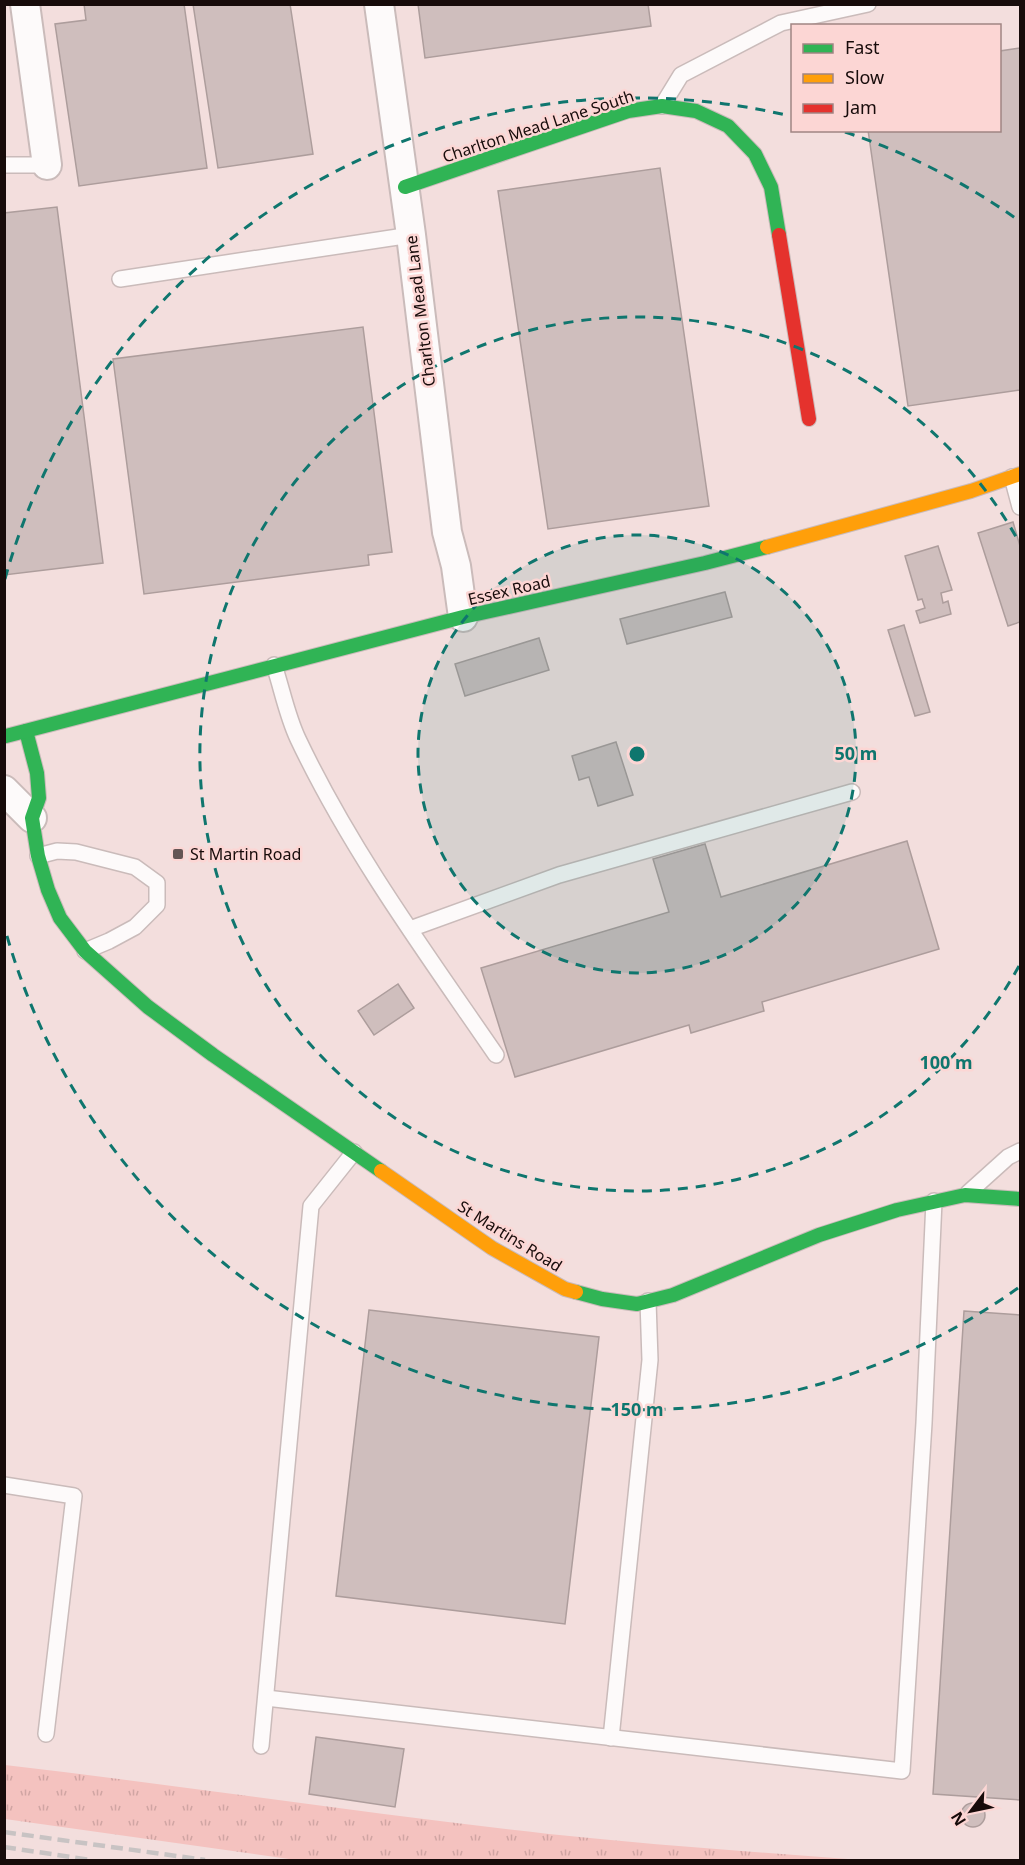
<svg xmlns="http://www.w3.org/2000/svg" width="1025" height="1865" viewBox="0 0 1025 1865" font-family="'Noto Sans',sans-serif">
  <defs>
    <pattern id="grass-tufts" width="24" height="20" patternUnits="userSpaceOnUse" patternTransform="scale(1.5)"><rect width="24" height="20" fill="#f4c2bf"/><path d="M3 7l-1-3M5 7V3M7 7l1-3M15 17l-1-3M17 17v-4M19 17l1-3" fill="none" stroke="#d0a5a3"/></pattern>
  </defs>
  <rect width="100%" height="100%" fill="#f3dedd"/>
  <path fill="url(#grass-tufts)" d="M5 1765C186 1786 367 1814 549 1834 653 1845 757 1852 861 1860H296L5 1819Z"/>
  <g fill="#cfbebd" stroke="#ad9d9c" stroke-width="1.5">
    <polygon points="84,4 184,4 207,168 79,186 55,24 86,20"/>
    <polygon points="193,4 290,4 313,154 218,168"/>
    <polygon points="418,4 648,4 651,26 425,58"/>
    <polygon points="1020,48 1020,390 908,406 868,130 1000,130 1000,51"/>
    <polygon points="660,168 709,506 548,529 498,191"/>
    <polygon points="57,207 103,563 4,575 4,213"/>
    <polygon points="363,327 392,552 368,555 369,565 144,594 113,359"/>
    <polygon points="1013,522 1020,546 1020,622 1008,626 978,533"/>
    <polygon points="938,546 952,590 941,593 943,603 948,601 951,614 920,623 916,611 925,608 922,599 918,600 905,556"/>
    <polygon points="725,592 732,617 627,644 620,619"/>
    <polygon points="904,625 930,712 915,716 888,630"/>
    <polygon points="539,638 549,670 465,696 455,664"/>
    <polygon points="616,742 633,795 598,806 589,777 579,780 572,756"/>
    <polygon points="907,841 939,949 762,1002 764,1011 691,1033 689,1025 515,1077 481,968 669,912 653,859 705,844 721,897"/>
    <polygon points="398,984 414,1008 374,1035 358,1011"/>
    <polygon points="369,1310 599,1337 565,1624 336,1596"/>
    <polygon points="964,1311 1020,1315 1020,1800 933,1794"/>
    <polygon points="316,1737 404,1749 395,1807 309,1794"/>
    <circle cx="973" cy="1815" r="12"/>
  </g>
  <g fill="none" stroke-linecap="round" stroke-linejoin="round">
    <g stroke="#cabbba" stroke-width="18">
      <g id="lane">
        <polyline points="662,106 681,75 781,23 868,4"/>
        <polyline points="4,165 47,165"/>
        <polyline points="120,279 411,235"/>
        <polyline points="1012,477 1020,507"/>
        <path d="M274 665C282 689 287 716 298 739 351 851 426 953 496 1055"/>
        <polyline points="38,856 57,851 76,852 135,867 157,883 157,905 135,927 109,941 85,951"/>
        <polyline points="410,929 559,875 852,792"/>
        <polyline points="968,1193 1008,1157 1020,1151"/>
        <polyline points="4,1485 74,1496 46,1734"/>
        <polyline points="266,1698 902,1771 924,1423 934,1201"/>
        <polyline points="611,1738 650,1360 648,1301"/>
        <polyline points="261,1746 311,1206 354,1152"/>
      </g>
    </g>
    <g stroke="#cabbba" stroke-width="32">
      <g id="street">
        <polyline points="25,4 47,165"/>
        <polyline points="379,4 411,235 447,532 456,566 463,617"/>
        <polyline points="4,790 32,818"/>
      </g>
    </g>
    <g stroke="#cabbba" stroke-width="16">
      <g id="fast">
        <polyline points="405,187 628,111 662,106 696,111 728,126 755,154 771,187 779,235"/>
        <polyline points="26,731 37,773 39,798 32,818 38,856 48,890 60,918 85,951 148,1007 213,1055 381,1171"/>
        <polyline points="6,736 463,617 705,563 767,547"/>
        <polyline points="576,1292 602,1299 637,1304 673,1295 819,1235 897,1210 965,1195 1020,1199"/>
      </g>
    </g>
    <g stroke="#cabbba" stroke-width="16">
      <g id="slow">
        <polyline points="767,547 971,491 1020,474"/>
        <polyline points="381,1171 492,1248 565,1289 576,1292"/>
      </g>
    </g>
    <g stroke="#cabbba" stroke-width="16">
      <polyline id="jam" points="779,235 809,419"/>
    </g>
    <use href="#lane" stroke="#fdfafa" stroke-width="15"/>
    <use href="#street" stroke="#fdfafa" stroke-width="28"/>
    <use href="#fast" stroke="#30b455" stroke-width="14"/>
    <use href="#slow" stroke="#ff9f0a" stroke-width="14"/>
    <use href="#jam" stroke="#e5322d" stroke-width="14"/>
    <g stroke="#c8c3c3" stroke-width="4.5" stroke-dasharray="12 6" stroke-linecap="butt">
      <polyline points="4,1832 205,1860"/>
      <polyline points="4,1847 91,1860"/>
    </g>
  </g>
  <circle cx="637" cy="754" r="219" fill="#0f766e" fill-opacity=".12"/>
  <g fill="none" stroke="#0f766e" stroke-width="3" stroke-dasharray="10 8">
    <circle cx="637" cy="754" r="219"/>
    <path d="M1019 966A437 437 0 1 1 1019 542"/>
    <path d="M1018 1288A656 656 0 0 1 5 929M5 579A656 656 0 0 1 790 116M845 132A656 656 0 0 1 1018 220"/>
  </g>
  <rect fill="#645554" stroke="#fcd6d4" stroke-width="2" x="172" y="848" width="12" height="12" rx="3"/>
  <g text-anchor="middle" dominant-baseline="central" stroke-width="5" stroke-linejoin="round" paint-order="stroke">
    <g font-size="16" fill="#170b0a" stroke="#fcd6d4">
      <text transform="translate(538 126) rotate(-18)">Charlton Mead Lane South</text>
      <text transform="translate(420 311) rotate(-97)">Charlton Mead Lane</text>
      <text transform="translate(509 590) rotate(-13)">Essex Road</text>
      <text transform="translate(510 1236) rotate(32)">St Martins Road</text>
    </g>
    <g font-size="16" fill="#170b0a" stroke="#fcd6d4" text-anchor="start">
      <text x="190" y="854">St Martin Road</text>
    </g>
  </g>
  <circle cx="637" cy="754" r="9" fill="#0f766e" stroke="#fcd6d4" stroke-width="3"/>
  <g font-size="18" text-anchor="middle" font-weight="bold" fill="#0f766e" stroke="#fcd6d4" stroke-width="5" stroke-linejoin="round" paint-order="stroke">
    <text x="856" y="760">50 m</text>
    <text x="946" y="1069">100 m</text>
    <text x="637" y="1416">150 m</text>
  </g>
  <rect width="1025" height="1865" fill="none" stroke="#170b0a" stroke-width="12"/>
  <rect x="791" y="24" width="210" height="108" fill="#fcd6d4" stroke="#a08583" stroke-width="1.5"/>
  <rect x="803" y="44" width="30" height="9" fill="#30b455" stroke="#a08583" stroke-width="1.5"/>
  <text x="845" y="54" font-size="18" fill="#170b0a">Fast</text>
  <rect x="803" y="74" width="30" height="9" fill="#ff9f0a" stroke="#a08583" stroke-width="1.5"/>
  <text x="845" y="84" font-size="18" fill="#170b0a">Slow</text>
  <rect x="803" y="104" width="30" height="9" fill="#e5322d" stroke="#a08583" stroke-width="1.5"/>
  <text x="845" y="114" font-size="18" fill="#170b0a">Jam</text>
  <g transform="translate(971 1811) rotate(238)" stroke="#fcd6d4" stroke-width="4.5" paint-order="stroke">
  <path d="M0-4.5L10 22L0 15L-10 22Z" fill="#170b0a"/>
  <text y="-9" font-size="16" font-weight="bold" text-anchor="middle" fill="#170b0a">N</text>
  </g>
</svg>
